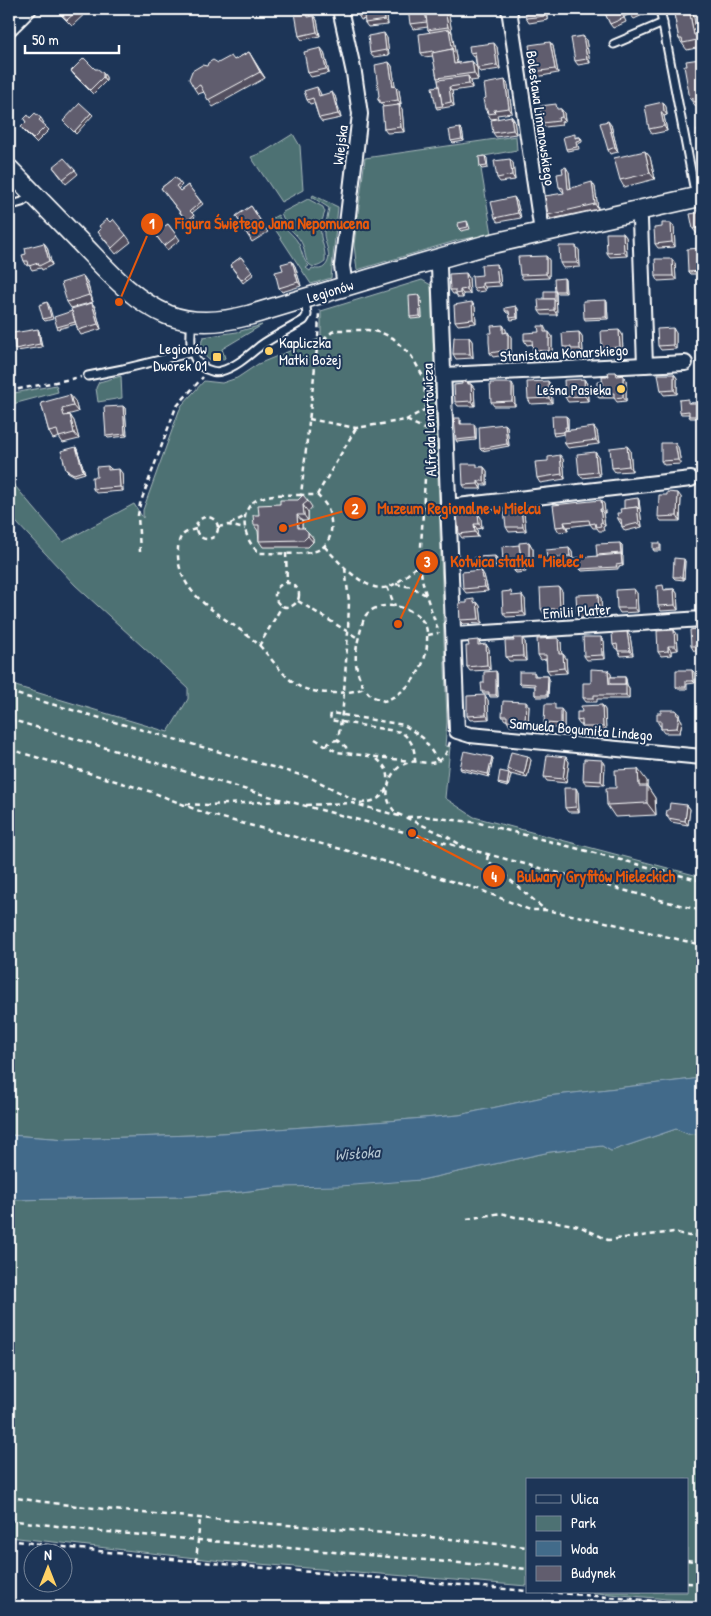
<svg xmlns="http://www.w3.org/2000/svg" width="711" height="1616" viewBox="0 0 711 1616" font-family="'Patrick Hand',sans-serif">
  <rect width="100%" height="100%" fill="#1d3557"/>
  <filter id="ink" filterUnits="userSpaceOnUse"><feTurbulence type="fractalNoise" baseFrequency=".02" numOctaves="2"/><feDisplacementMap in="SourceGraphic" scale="10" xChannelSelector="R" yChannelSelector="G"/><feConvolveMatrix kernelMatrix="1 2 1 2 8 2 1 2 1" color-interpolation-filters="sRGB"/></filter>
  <g filter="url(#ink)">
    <g fill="#4d7173" stroke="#a6b8b9">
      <polygon points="293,134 300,146 303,190 281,202 251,157 264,152"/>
      <polygon points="516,136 517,150 479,157 492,234 459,240 357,270 354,245 365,158"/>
      <path d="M313 195 338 207 331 278 311 284 269 220 278 215C280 218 281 222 283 225 288 232 295 236 299 244 302 252 303 260 309 266L306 268 310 271 312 268C316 269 320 270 324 267 335 257 323 243 324 232 325 224 328 216 329 208L312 197Z"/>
      <path d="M308 199 323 207 325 212C322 220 320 227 321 237 323 246 326 252 325 262 321 265 315 269 310 265 305 261 305 252 303 246 299 235 291 232 286 224 284 221 283 217 281 213Z"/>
      <polygon points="422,280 431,285 447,722 445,746 450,747 445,798 474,817 702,877 702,1078 548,1096 459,1115 388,1121 193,1135 67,1139 9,1135 9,684 168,732 188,699 188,688 75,585 15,521 9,512 9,479 63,542 134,504 143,518 143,510 179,411 182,405 204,381 222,383 237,378 258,364 321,338 321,311"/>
      <path d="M262 325 222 349 225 358C210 369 197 352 203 337L237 332Z"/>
      <polygon points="121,376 122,398 98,402 96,388 99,382"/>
      <polygon points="56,385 58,392 9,405 9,394"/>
      <polygon points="676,1129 688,1134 702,1133 702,1602 586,1592 687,1592 687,1480 527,1480 527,1586 222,1561 9,1537 9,1200 178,1197 241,1192 280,1187 421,1180 550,1152 602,1146 611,1151"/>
    </g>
    <polygon fill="#426b8a" stroke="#8ea6b9" points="702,1078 702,1133 688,1134 676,1129 611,1151 602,1146 550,1152 421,1180 340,1186 280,1187 241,1192 178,1197 9,1200 9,1135 67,1139 193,1135 388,1121 459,1115 548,1096"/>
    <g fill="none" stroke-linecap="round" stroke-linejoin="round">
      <g stroke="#fff" stroke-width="11">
        <g id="lane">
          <polyline points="660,9 696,197"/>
          <polyline points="614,44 663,23"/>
          <polyline points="9,199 15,204 22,202 32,195"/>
          <path d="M192 321C190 337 188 360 206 369 211 371 216 373 221 371 236 367 249 355 260 346 274 336 290 329 304 320L307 315 305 299"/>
          <polyline points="88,376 123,369 193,352"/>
        </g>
      </g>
      <g stroke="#fff" stroke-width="18">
        <g id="street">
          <polyline points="340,9 354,73 360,114 342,266 345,286"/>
          <polyline points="509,9 542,232"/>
          <polyline points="9,29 29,9"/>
          <polyline points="638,210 640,220 645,365"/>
          <polyline points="436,259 439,267 457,731 470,735 702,757"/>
          <polyline points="444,375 685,363"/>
          <polyline points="449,507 691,479"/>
          <polyline points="454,635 702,619"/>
        </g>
      </g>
      <g stroke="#fff" stroke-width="22">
        <path id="secondary" d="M9 169C33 194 57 218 81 243 107 270 132 300 168 315 194 325 224 322 250 315L416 265 486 245 702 196"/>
      </g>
      <g stroke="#fff" stroke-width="2.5" stroke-dasharray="5 4" stroke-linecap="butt">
        <polyline points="317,346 332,332 338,330 368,330 382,333 393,338 412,357 424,378 427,430"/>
        <polyline points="9,391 81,377"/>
        <path d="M309 419 356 428 406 420 427 430 429 452 425 478 420 563C411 571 400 583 388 587 366 594 338 561 324 546"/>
        <polyline points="406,420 426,409"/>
        <path d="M301 495C287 495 272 493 258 499 237 509 243 542 260 553 276 553 295 555 312 552 333 548 335 525 327 507 325 503 320 498 317 495H301L318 339 319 310"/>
        <polyline points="317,495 356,428"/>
        <circle cx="207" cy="528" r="11"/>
        <polyline points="230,524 246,516"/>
        <polyline points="218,527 228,525 245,529"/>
        <path d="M196 529C184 532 179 535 178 548 175 600 229 616 260 646 272 659 282 675 297 685 311 695 348 695 364 688 353 665 354 654 361 629 362 625 363 619 366 615 380 598 416 606 425 625 428 630 427 638 427 644 426 668 408 693 384 701L371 696 364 688"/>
        <polyline points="140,552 138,515 140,504 176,407 203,377"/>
        <polyline points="286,553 287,582"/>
        <polyline points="420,563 422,579 426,595"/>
        <polyline points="345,568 349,601 348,632 343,706 338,740 346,747 347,753"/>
        <circle cx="287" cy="595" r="12"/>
        <polyline points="396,584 412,587 426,595 439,633"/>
        <polyline points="387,587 395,606"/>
        <polyline points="298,601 358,638"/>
        <polyline points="428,635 438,633"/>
        <polyline points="259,646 282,606"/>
        <polyline points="9,692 311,778 361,803"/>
        <polyline points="9,719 257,793 702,911"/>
        <polyline points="315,739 337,752 409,761"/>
        <path d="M450 742C448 748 446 756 441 759 431 767 420 760 410 762 397 765 389 776 388 788 386 798 389 805 396 813L446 836 466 848"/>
        <polyline points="326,746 331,741 338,740"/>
        <polyline points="9,749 152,792 207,814 345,850 478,889 530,910 545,910 593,919 702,945"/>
        <path d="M377 759C383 764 389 771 388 779"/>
        <path d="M415 762C415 748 412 740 401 732L330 720 331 713 404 725 423 738 438 761"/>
        <path d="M360 803C372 802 382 800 387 787"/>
        <polyline points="186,804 207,805 283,801"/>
        <polyline points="306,805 352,803 399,816"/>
        <polyline points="407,817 422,816 479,823 702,881"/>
        <polyline points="488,855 487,860 544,909"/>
        <polyline points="467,1219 501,1213 515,1217 546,1220 579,1226 608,1240 674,1232 689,1236 702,1235"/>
        <path d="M9 1497C137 1516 266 1522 395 1534 439 1537 483 1543 527 1547"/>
        <polyline points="9,1520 97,1531 527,1569"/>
        <path d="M9 1540C181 1563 354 1575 527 1591"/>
        <polyline points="687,1560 702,1562"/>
        <polyline points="196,1562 200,1519"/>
        <polyline points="687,1583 702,1584"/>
        <polyline points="548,1592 702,1605"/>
      </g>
      <use href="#lane" stroke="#1d3557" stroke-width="7"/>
      <use href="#street" stroke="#1d3557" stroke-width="14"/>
      <use href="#secondary" stroke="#1d3557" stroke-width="19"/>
    </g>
    <g fill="#53505f" stroke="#fff">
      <polygon points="55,9 90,9 72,26"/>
      <polygon points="357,9 383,9 383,12 384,12 387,16 388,25 368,27 365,23 365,19 361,20 358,15"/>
      <polygon points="448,9 457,63 472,61 477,68 478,80 471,81 472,88 452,91 454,106 437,109 436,107 439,86 438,80 437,78 433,56 424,57 421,53 430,32 428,30 428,27 413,29 410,24"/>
      <polygon points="525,9 551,9 552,12 548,13 548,20 529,23 526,18"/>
      <polygon points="603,9 645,9 647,13 634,19 630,14 624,17 626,22 613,28 610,24"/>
      <polygon points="673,9 694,9 695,12 693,12 696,28 697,37 700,41 701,47 687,50 684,46 679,39"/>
      <polygon points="307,11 310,16 314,16 317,20 320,36 302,40 299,36"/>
      <polygon points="583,36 586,40 590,63 578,65 575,61"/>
      <polygon points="387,38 389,55 373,57 370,53"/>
      <polygon points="550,42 553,46 558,73 536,77 533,72"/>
      <polygon points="497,47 500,69 480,72 477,68 475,57 473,57 470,53"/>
      <polygon points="249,52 265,78 213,107 204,92 198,94 194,88 218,63 234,60"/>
      <polygon points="324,52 329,73 311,77 308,73"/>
      <polygon points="700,59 702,62 702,108 698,109 690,99"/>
      <polygon points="389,62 392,66 395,86 399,90 401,104 397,105 399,105 402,109 404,132 387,133 384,129 383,106 378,100"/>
      <polygon points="95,69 103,73 106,77 106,81 93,94 74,75 71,71"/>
      <polygon points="505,80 508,85 512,113 497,115 498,118 491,119 485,109"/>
      <polygon points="317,87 320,92 321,95 335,96 341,118 322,122 319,118 314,103 310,104 307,100"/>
      <polygon points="663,102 666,107 667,115 664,116 667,131 652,134 649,129"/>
      <polygon points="559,109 561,109 564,113 565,121 561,122 562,125 545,127 542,123"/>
      <polygon points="511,116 514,120 516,134 496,137 493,133"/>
      <polygon points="30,118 41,118 44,123 43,124 49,130 36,143 24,131 21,127 26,122 24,119"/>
      <polygon points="611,125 618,152 610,154 608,150"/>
      <polygon points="462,130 464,141 453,143 451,141"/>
      <polygon points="576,137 580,137 582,139 582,142 578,144 579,149 567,151 566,149"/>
      <polygon points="645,151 650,157 655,179 624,187 620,180"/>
      <polygon points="485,156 487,158 488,168 482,169 480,167"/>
      <polygon points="513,163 515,180 500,182 497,178"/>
      <polygon points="53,167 75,170 78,174 66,184"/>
      <polygon points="569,172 571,188 595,187 598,209 551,219 548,215 564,193 564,192 562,191 559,187"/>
      <polygon points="175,177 182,185 178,189 180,191 188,185 203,204 192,213 195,217 188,223 161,188"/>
      <polygon points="514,197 517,202 521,218 498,222 495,218"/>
      <polygon points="251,206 268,232 252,242 236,216"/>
      <polygon points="702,212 702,234 698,235 693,229"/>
      <polygon points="467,221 468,223 470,229 461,231 459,229"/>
      <polygon points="110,222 126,235 131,242 116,254 98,232"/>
      <polygon points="168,224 180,240 167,250 155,234"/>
      <polygon points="662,227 674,227 675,247 658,248 655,244"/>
      <polygon points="623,233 626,237 627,256 610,257 607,253"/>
      <polygon points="44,243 47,247 52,265 42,270 41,268 32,270 29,265 27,266 24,261 26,254"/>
      <polygon points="702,248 702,274 690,274 688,272"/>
      <polygon points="579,250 580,267 563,268 560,263"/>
      <polygon points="546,256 549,260 549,278 523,279 520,275"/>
      <polygon points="241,257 254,274 243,283 230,265"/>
      <polygon points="675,263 676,280 658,281 656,276"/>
      <polygon points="496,264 499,268 501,286 485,287 485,291 476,292 473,288 482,275"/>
      <polygon points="295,266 301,286 282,292 279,288"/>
      <polygon points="466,273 469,278 470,294 463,294 463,298 458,298 456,294 453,294 450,290"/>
      <polygon points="83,276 87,282 93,302 71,308 67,302"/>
      <polygon points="564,278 565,280 566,293 556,293 555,291"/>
      <polygon points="555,291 556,293 557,315 542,315 539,311 544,299"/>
      <polygon points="419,295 421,298 422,318 411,319 410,317"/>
      <polygon points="47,302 49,305 53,319 45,321 43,319"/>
      <polygon points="607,302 608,319 585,320 584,318"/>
      <polygon points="92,303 95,307 101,329 81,335 78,330 76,324 58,329 57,327 72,311"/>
      <polygon points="516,306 518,309 518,319 511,320 510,318 509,313 507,313 505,311"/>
      <polygon points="475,307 476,323 458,325 455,321"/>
      <polygon points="503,325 506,330 506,333 511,337 511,354 493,357 490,353"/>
      <polygon points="544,326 547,332 552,336 552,356 536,354 533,350 533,344 527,345 524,340 539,332"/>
      <polygon points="619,330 622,334 623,351 605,352 602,348"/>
      <polygon points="39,331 42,347 17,351 15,349"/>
      <polygon points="579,332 582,336 583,353 574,354 572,351 566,351 563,347"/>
      <polygon points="676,333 676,349 661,350 658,346"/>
      <polygon points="469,337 472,341 473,358 456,359 453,354"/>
      <polygon points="616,372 619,375 623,375 626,380 626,401 617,402 614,398 599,398 597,396 603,382 609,376"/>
      <polygon points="674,374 677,378 677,394 664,395 661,391"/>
      <polygon points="584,379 587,384 588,401 568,402 565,397"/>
      <polygon points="467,381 469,384 471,384 474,388 475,406 458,406 455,402 462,384"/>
      <polygon points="551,385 552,403 531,404 528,399"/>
      <polygon points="514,387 515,406 494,406 491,402"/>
      <polygon points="75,401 78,412 67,415 70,415 74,421 79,439 63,443 59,437 53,439 49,432 41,403"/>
      <polygon points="690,402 690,403 696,403 697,405 698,418 690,418 689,416 689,414 681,414 680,412"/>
      <polygon points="123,406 125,408 127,436 108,438 106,436"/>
      <polygon points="566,416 568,418 568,429 567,429 567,430 597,431 599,444 568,448 565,444 564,434 554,436 553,433"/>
      <polygon points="461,420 461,424 476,427 476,440 457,442 456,440"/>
      <polygon points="505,424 507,426 509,446 482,451 480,449"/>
      <polygon points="702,429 702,457 701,457 698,453"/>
      <polygon points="627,446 630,450 632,471 615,472 612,468"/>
      <polygon points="678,447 681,464 664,465 661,461"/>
      <polygon points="77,449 85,473 75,476 68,472 66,470"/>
      <polygon points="595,452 598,456 600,476 582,478 579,474"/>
      <polygon points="563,459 565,479 540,483 537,478"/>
      <polygon points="108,466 111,469 122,473 123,491 96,493 93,489 97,477"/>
      <polygon points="479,467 484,467 487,471 487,485 481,485 481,489 466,489 463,485"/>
      <polygon points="681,497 680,521 661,521 658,517"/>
      <polygon points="601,500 604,504 605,513 603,513 605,526 603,527 604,531 599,531 597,528 593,528 590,524 567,527 568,531 559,532 556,527"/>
      <polygon points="639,500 642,527 625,531 622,527 622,524 621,524 618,519 621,513"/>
      <polygon points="308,501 312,507 308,512 308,521 302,521 302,528 308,532 313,538 313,542 308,547 263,547 259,541 258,531 254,525 259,515 280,504"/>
      <polygon points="521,508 524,513 526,531 509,532 506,527"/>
      <polygon points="478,513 481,518 482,528 477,529 478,537 462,538 459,534"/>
      <polygon points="529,542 533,549 533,564 525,565 526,572 516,573 514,571 514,566 506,567 503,562 519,545"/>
      <polygon points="620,543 622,545 623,566 618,567 618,569 582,571 580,569 580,566 577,566 575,564 597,556 597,555"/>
      <polygon points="661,545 661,551 654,551 653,549"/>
      <polygon points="569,548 572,552 573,560 550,562 547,558"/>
      <polygon points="497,558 497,568 477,569 475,567"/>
      <polygon points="685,561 684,580 675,579 673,577"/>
      <polygon points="484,575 488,591 466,593 463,589"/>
      <polygon points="666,589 674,589 677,593 678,610 661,611 658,606"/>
      <polygon points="562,591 563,614 544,614 541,609"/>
      <polygon points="637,593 638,612 620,613 617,608"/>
      <polygon points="601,598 602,616 580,617 577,612"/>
      <polygon points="525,599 526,616 506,617 503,613"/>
      <polygon points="477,602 480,606 482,623 463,624 460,620"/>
      <polygon points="702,628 702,650 694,651 691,646"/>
      <polygon points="674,630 677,634 678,650 671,651 671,655 661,656 658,652"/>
      <polygon points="630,636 633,655 621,656 618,651 618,649 616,649 613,645"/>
      <polygon points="601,637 604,641 605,659 587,660 584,656"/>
      <polygon points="558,638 561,642 561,654 563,654 566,658 567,673 550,674 547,670 546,659 541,660 538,655"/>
      <polygon points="478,640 481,645 489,649 490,670 470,671 467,667 469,646"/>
      <polygon points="525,642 526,661 509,661 506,657"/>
      <polygon points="692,670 694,672 695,683 687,684 687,689 678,689 676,687"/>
      <polygon points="534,672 536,676 548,676 549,679 548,697 537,697 535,695 535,686 521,685 519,683"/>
      <polygon points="497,673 498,697 490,697 489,694 483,694 482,692 484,683"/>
      <polygon points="611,674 611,677 625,677 626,679 627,685 629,688 629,699 597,699 597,702 586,702 583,698 591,683"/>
      <polygon points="488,700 489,719 470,720 467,716"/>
      <polygon points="602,705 605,710 606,731 585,732 582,727 582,725 580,725 577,721 582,712"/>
      <polygon points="529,706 528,726 510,726 507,721 507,720 505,720 502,716"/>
      <polygon points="558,709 564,713 564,728 547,728 544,723"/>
      <polygon points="679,714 680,718 682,721 680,733 664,733 661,729 661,726 660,726 657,721"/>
      <polygon points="492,757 493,759 489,777 461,770 460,768"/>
      <polygon points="566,757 569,762 566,783 547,781 544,777"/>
      <polygon points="531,760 527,778 510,774 511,775 508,787 500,785 498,783 509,773 507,769"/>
      <polygon points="602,760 605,764 604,785 586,784 583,780"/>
      <polygon points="647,781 647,786 655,798 656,815 615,817 607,805 616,788"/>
      <polygon points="578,792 579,812 568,812 565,808"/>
      <polygon points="687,805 690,809 688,825 671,822 666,815"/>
    </g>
    <g fill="#44414d" stroke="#fff">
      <polygon points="445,9 448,9 452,33 448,27"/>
      <polygon points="545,9 548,13 548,20 546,16"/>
      <polygon points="689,9 691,9 693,12 697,37 700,41 701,47 694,35"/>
      <polygon points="384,12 387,16 388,25 385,20"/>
      <polygon points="314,16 317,20 320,36 317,32"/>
      <polygon points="449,29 452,33 458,70 454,64"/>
      <polygon points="384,33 387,38 389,55 386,50"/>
      <polygon points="583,36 586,40 590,63 587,59"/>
      <polygon points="550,42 553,46 558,73 555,69"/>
      <polygon points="494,43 497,47 500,69 497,65"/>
      <polygon points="321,48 324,52 329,73 326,69"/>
      <polygon points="249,52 253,59 265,78 260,72"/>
      <polygon points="472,61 477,68 478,80 474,73"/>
      <polygon points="389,62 392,66 396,91 393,87"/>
      <polygon points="699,65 702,69 702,81"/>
      <polygon points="103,73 106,77 106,81 103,77"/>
      <polygon points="468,76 471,81 472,88 469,84"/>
      <polygon points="505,80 508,85 512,113 509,108"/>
      <polygon points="396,86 399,90 401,104 398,100"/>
      <polygon points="449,87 452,91 454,106 451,102"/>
      <polygon points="332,92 335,96 341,118 338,114"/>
      <polygon points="663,102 666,107 667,115 664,111"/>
      <polygon points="399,105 402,109 404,132 401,127"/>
      <polygon points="561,109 564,113 565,121 562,117"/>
      <polygon points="661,112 664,116 667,131 664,126"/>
      <polygon points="91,113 93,115 76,134 74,132"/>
      <polygon points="511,116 514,120 516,134 513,130"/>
      <polygon points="608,121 611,125 618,152 615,147"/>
      <polygon points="460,128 462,130 464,141 462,139"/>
      <polygon points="645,151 650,157 655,179 650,173"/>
      <polygon points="510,159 513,163 515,180 512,175"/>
      <polygon points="566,167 569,172 571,193 568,189"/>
      <polygon points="592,182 595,187 598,209 595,204"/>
      <polygon points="514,197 517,202 521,218 518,213"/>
      <polygon points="671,223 674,227 675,247 672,242"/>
      <polygon points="623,233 626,237 627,256 624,252"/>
      <polygon points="44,243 47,247 52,265 49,261"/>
      <polygon points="576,246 579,250 580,267 577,263"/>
      <polygon points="546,256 549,260 549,278 546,274"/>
      <polygon points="672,259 675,263 676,280 673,276"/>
      <polygon points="292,261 295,266 301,286 298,282"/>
      <polygon points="496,264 499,268 501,286 498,282"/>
      <polygon points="466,273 469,278 470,294 467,289"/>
      <polygon points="83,276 87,282 93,302 89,295"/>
      <polygon points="564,278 565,280 566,293 564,291"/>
      <polygon points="482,283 485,287 485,291 482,287"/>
      <polygon points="460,290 463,294 463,298 460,293"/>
      <polygon points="555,291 556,293 557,315 554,310 554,299"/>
      <polygon points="419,295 421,298 422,318 420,316"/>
      <polygon points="606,300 607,302 608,319 606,317"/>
      <polygon points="472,302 475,307 476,323 473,319"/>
      <polygon points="92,303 95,307 101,329 98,324"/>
      <polygon points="516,306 518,309 518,319 517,317"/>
      <polygon points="503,325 506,330 506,337 503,333"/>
      <polygon points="673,328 676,333 676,349 673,345"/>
      <polygon points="38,329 39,331 42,347 40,344"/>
      <polygon points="619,330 622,334 623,351 620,347"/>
      <polygon points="508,332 511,337 511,354 508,350"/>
      <polygon points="549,332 552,336 552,356 549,351"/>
      <polygon points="579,332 582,336 583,353 580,349"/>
      <polygon points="469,337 472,341 473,358 470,354"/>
      <polygon points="674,374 677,378 677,394 674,390"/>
      <polygon points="623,375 626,380 626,401 623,397"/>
      <polygon points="584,379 587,384 588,401 585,396"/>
      <polygon points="548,381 551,385 552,403 549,398"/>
      <polygon points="512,383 514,387 515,406 512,401"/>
      <polygon points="471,384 474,388 475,406 472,401"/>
      <polygon points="70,395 75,401 78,412 73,406"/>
      <polygon points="696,403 697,405 698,418 696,416"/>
      <polygon points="123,406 125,408 127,436 125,434"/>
      <polygon points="70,415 74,421 79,439 74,433"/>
      <polygon points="566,416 568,418 568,429 567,427"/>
      <polygon points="474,424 476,427 476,440 475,438"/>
      <polygon points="505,424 507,426 509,446 507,444"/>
      <polygon points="594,427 597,431 599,444 596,440"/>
      <polygon points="675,443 678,447 681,464 678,460"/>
      <polygon points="627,446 630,450 632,471 629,466"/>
      <polygon points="76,447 77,449 85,473 83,471"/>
      <polygon points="595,452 598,456 600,476 597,472"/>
      <polygon points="560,455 563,459 565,479 562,474"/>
      <polygon points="484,467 487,471 487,485 484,481"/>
      <polygon points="119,469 122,473 123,491 120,487"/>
      <polygon points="478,481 481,485 481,489 478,484"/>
      <polygon points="678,493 681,497 680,521 677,516"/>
      <polygon points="638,498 639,500 642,527 639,523 637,507"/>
      <polygon points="601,500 604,504 605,513 602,509"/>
      <polygon points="303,505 308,512 308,521 304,515"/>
      <polygon points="521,508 524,513 526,531 523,527"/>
      <polygon points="600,509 603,513 605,526 602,522"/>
      <polygon points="478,513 481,518 482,528 479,524"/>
      <polygon points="297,515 302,521 302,534 298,528"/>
      <polygon points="564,522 567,527 568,531 565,526"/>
      <polygon points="474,524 477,529 478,537 475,532"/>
      <polygon points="308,532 313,538 313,542 308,536"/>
      <polygon points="529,542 533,549 533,564 529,558"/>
      <polygon points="620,543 622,545 622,555 621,553"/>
      <polygon points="569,548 572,552 573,560 570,556"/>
      <polygon points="621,554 623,556 623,566 622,564"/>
      <polygon points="495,556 497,558 497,568 495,566"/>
      <polygon points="684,559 685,561 684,580 682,577"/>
      <polygon points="481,570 484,575 488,591 485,587"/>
      <polygon points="559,587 562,591 563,614 560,609"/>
      <polygon points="634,589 637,593 638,612 635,608"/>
      <polygon points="674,589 677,593 678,610 675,605"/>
      <polygon points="598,594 601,598 602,616 599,611"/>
      <polygon points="522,595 525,599 526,616 523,612"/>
      <polygon points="477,602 480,606 482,623 479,619"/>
      <polygon points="674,630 677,634 678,650 675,646"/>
      <polygon points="627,632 630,636 633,655 630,651"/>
      <polygon points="601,637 604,641 605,659 602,655"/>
      <polygon points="522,638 525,642 526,661 523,656"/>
      <polygon points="558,638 561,642 562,658 559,654"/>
      <polygon points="486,644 489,649 490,670 487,665"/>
      <polygon points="668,646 671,651 671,655 668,651"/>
      <polygon points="563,654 566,658 567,673 564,668"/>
      <polygon points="608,670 611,674 612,686 609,684"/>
      <polygon points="692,670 694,672 695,683 693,681"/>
      <polygon points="496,671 497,673 498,697 496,695"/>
      <polygon points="548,676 549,679 548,697 547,695"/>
      <polygon points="625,677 626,679 627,685 629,688 629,699 626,695"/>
      <polygon points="485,695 488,700 489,719 486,715"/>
      <polygon points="526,702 529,706 528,726 525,722"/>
      <polygon points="602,705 605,710 606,731 603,727"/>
      <polygon points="561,709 564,713 564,728 561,724"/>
      <polygon points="676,710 679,714 680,718 682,721 680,733 677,728"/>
      <polygon points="528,756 531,760 527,778 524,774"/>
      <polygon points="492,757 493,759 489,777 488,774"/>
      <polygon points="566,757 569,762 566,783 563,779"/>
      <polygon points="602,760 605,764 604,785 601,781"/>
      <polygon points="638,769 647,781 647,786 655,798 656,815 647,803 639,786"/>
      <polygon points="509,773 511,775 508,787 507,785"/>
      <polygon points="576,788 578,792 579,812 576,807"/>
      <polygon points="687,805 690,809 688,825 685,821"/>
    </g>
    <g fill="#615d6e" stroke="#fff">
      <polygon points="57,9 79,9 67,20"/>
      <polygon points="357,9 380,9 380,12 384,12 385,20 365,23 364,15 358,15"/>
      <polygon points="408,9 425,9 427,22 410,24"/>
      <polygon points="425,9 445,9 448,27 428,30"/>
      <polygon points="525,9 545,9 546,16 526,18"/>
      <polygon points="603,9 644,9 631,15 628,9 621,12 624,18 610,24"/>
      <polygon points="673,9 689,9 694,35 696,35 697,40 683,43 682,39 679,39"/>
      <polygon points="307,11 308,17 314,16 317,32 299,36 295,13"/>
      <polygon points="449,29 453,52 452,49 434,53 433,51 421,53 419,34"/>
      <polygon points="384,33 386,50 370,53 368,36"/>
      <polygon points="583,36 587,59 575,61 571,38"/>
      <polygon points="550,42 555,69 533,72 529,45"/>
      <polygon points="494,43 497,65 477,68 475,52 470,53 469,46"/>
      <polygon points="321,48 326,69 308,73 304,52"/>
      <polygon points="452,49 454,64 472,61 474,73 437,78 432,53"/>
      <polygon points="249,52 260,72 208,100 200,85 194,88 189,79 192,71 202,65 207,66 208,63 213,60 218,63 231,56 234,60"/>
      <polygon points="84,58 95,69 98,69 103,73 103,77 90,90 71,71"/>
      <polygon points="700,59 701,64 699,65 702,81 702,101 693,102 693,98 690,99 684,66 687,66 686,61"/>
      <polygon points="389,62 393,87 396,86 398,100 380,103 380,100 378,100 378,97 379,96 375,65"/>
      <polygon points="468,76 469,84 449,87 451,102 442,104 438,80"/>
      <polygon points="505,80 509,108 494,110 495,113 488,114 487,109 485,109 483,99 486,98 484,84"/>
      <polygon points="439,86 442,104 443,106 436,107 432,87"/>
      <polygon points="317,87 319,96 332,92 338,114 319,118 313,98 307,100 304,91"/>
      <polygon points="663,102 664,111 661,112 664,126 649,129 645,106"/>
      <polygon points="80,103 91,113 74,132 63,121"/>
      <polygon points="556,104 557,109 561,109 562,117 558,118 559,121 542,123 540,106"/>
      <polygon points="399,105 401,127 384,129 382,107"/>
      <polygon points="35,113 41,118 39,120 46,126 33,139 21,127 26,122 24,119 28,115 30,118"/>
      <polygon points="511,116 513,130 493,133 491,120"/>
      <polygon points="608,121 615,147 608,150 600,123"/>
      <polygon points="699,125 702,125 702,143 700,144 697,130 700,130"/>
      <polygon points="460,128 462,139 451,141 449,130"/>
      <polygon points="575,134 575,138 580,137 581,140 576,141 577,147 566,149 563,137"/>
      <polygon points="702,143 702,160 699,144"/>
      <polygon points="645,151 650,173 620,180 614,158"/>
      <polygon points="485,156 487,166 480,167 479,157"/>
      <polygon points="64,158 75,170 63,179 53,167"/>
      <polygon points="510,159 512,175 497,178 494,161"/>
      <polygon points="566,167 568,189 592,182 595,204 548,215 545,196 564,193 563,188 559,187 557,174 563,173 562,168"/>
      <polygon points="175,177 180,183 176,186 180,191 188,185 201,202 190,211 194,215 187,221 161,188"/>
      <polygon points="514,197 518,213 495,218 491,202"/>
      <polygon points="251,206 265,228 249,237 236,216"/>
      <polygon points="702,212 702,227 693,229 690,214"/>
      <polygon points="107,219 110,222 113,219 126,235 112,248 98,232 101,229 99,226"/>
      <polygon points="467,221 468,227 459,229 458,223"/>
      <polygon points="662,223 671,223 672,242 655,244 654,228 662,227"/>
      <polygon points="168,224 177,236 164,246 155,234 159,231 157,229 161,226 162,228"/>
      <polygon points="606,233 623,233 624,252 607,253"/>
      <polygon points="44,243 49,261 39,266 38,263 29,266 28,261 24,261 22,255 26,254 25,248"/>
      <polygon points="559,246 576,246 577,263 560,263"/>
      <polygon points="702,248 702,271 688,272 687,249"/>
      <polygon points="546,256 546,274 520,275 518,257"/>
      <polygon points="241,257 252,272 242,280 230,265"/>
      <polygon points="655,259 672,259 673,276 656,276"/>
      <polygon points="292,261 298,282 279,288 275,272 283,270 281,264"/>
      <polygon points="496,264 498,282 482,283 482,287 473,288 472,276 482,275 481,265"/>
      <polygon points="466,273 467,289 460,290 460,293 455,294 455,290 450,290 449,274"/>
      <polygon points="83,276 89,295 67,302 61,283"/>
      <polygon points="564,278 564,291 555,291 554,279"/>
      <polygon points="544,291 555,291 555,301 554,299 544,299"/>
      <polygon points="419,295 420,316 410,317 409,296"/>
      <polygon points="538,299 554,299 554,310 539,311"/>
      <polygon points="606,300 606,317 584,318 583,301"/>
      <polygon points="47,302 51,317 43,319 39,305"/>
      <polygon points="472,302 473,319 455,321 454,305"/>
      <polygon points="92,303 98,324 78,330 71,309"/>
      <polygon points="516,306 517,317 510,318 509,311 505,311 505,308"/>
      <polygon points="72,311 75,322 57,327 54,317"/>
      <polygon points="699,319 702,319 702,339 700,339"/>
      <polygon points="503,325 503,333 508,332 508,350 490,353 489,342 489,333 492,333 491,326"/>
      <polygon points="538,326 544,326 544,332 549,332 549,351 533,350 532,340 524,340 524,333 539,332"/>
      <polygon points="673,328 673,345 658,346 657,329"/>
      <polygon points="38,329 40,344 15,349 13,333"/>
      <polygon points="619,330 620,347 602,348 601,331"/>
      <polygon points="579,332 580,349 571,349 571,347 563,347 562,333"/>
      <polygon points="454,337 469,337 470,354 453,354"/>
      <polygon points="608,372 616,372 617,376 623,375 623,397 614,398 614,393 603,394 602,376 609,376"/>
      <polygon points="658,374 674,374 674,390 661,391"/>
      <polygon points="584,379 585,396 565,397 564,380"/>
      <polygon points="467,381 468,384 471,384 472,401 455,402 454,385 462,384 462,382"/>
      <polygon points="548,381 549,398 528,399 527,382"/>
      <polygon points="597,382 603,382 603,394 605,396 597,396"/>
      <polygon points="490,383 512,383 512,401 491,402"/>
      <polygon points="70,395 73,406 62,409 64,416 70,415 74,433 59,437 57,430 49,432 41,403"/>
      <polygon points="688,399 688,403 696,403 696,416 689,416 689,411 680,412 679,400"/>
      <polygon points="123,406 125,434 106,436 104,407"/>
      <polygon points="552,416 566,416 567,427 565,427 566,431 564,431 564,432 553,433"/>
      <polygon points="454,418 460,418 460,424 474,424 475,438 456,440"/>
      <polygon points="505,424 507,444 480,449 479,427"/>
      <polygon points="594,427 596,440 565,444 564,431"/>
      <polygon points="697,429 702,429 702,454 701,455 701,453 698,453"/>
      <polygon points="661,443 675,443 678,460 661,461"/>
      <polygon points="627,446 629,466 612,468 610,448"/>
      <polygon points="76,447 83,471 74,474 66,470 61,451"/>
      <polygon points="595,452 597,472 579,474 577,454"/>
      <polygon points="560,455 562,474 537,478 535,462 548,461 548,457"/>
      <polygon points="462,464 477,464 477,467 484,467 484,481 478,481 478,484 463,485"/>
      <polygon points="108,466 108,470 119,469 120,487 93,489 92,477 97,477 96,467"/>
      <polygon points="667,492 678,493 677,516 658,517 659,495 667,495"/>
      <polygon points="303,495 308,501 303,505 304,515 297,515 298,528 304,528 308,532 308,536 304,540 259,541 259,525 254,525 253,515 259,515 258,505 280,504 280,500 298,500"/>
      <polygon points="638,498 639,509 637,507 624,509 624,500"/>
      <polygon points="601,500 602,509 600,509 602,522 600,523 601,526 596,527 595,523 590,524 589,520 564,522 565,526 556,527 553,505"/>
      <polygon points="637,507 639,523 622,527 621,519 618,519 617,513 621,513 620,509"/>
      <polygon points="521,508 523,527 506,527 504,510"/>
      <polygon points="478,513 479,524 474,524 475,532 459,534 457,515"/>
      <polygon points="529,542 529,558 521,559 519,543"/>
      <polygon points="620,543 621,553 597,555 596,544"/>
      <rect x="653" y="543" width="7" height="6"/>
      <polygon points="519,545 521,559 522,561 503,562 502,547"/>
      <polygon points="569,548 570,556 547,558 546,550"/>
      <polygon points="621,554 622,564 616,565 617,567 580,569 580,564 575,564 575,558"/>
      <polygon points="495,556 495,566 475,567 475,557"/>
      <polygon points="674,558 684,559 682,577 673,577"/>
      <polygon points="523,563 524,570 514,571 514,564"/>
      <polygon points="481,570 485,587 463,589 462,572"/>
      <polygon points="663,585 664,590 674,589 675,605 658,606 657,586"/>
      <polygon points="559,587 560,609 541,609 540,588"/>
      <polygon points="634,589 635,608 617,608 616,590"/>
      <polygon points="511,591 512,596 522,595 523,612 503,613 502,592"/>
      <polygon points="598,594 599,611 577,612 576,595"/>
      <polygon points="474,599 474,603 477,602 479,619 460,620 459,603 467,603 467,600"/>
      <polygon points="702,628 702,646 691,646 690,630"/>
      <polygon points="674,630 675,646 668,646 668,651 658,652 657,631"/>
      <polygon points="627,632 630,651 618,651 617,644 613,645 612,633"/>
      <polygon points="583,637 601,637 602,655 584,656"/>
      <polygon points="513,638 522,638 523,656 506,657 505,641 514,641"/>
      <polygon points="558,638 559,654 563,654 564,668 547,670 546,655 538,655 537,639"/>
      <polygon points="478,640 478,645 486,644 487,665 467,667 466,646 469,646 468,641"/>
      <polygon points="591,669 608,670 609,684 626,684 626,695 594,695 594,698 583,698 583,683 591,683"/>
      <polygon points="676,670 692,670 693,681 686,681 686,687 676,687"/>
      <polygon points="496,671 496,695 489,695 489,692 482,692 481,683 484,683 484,672"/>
      <polygon points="519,672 534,672 534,676 548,676 547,695 535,695 535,684 519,683"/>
      <rect x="610" y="677" width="15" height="7"/>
      <polygon points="485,695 486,715 467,716 467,696"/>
      <polygon points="503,701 526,702 525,722 507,721 507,716 502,716"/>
      <polygon points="545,704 555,704 555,709 561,709 561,724 544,723"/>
      <polygon points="602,705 603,727 582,727 582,720 577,721 577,712 582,712 581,706"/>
      <polygon points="661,710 676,710 677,715 679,716 677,728 661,729 661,721 657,721 657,713 661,713"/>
      <polygon points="702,717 702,737 700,737 699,718"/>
      <polygon points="464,751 492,757 488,774 460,768"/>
      <polygon points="511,752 528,756 524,774 507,769"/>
      <polygon points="547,755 566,757 563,779 544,777"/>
      <polygon points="584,759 602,760 601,781 583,780"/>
      <polygon points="638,769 639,786 647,786 647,803 607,805 606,788 616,788 615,770"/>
      <polygon points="500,771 509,773 507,785 498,783"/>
      <polygon points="699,772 702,773 702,796 698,796"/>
      <polygon points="564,788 576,788 576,807 565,808"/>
      <polygon points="670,803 687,805 685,821 668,818 668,815 666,815 667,810 669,810"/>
    </g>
  </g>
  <g fill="#ffd166" stroke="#1d3557" stroke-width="2">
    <circle cx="269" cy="351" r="5"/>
    <rect x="212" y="352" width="10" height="10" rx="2.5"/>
    <circle cx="621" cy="389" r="5"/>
  </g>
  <g text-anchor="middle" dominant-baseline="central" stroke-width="4" stroke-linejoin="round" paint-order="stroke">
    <g font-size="15" fill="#fff" stroke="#1d3557">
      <text transform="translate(541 118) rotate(82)">Bolesława Limanowskiego</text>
      <text transform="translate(340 145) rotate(-83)">Wiejska</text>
      <text transform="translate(330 291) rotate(-17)">Legionów</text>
      <text transform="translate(564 353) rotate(-3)">Stanisława Konarskiego</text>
      <text transform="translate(429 420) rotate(-92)">Alfreda Lenartowicza</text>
      <text transform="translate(577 611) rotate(-4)">Emilii Plater</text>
      <text transform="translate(581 729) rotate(5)">Samuela Bogumiła Lindego</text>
    </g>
    <g font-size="15" fill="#fff" stroke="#1d3557" text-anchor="end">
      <text x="279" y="342" text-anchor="start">Kapliczka<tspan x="279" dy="17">Matki Bożej</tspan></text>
      <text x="207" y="348">Legionów<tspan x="207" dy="17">Dworek 01</tspan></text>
      <text x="611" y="389">Leśna Pasieka</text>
    </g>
    <g font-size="16" font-style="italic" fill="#b3c4d0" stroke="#1d3557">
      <text transform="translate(357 1153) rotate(-4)">Wisłoka</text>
    </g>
  </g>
  <path fill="none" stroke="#e8590c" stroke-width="2" d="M119 302L152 224M283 528L355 508M398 624L427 562M412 833L494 876"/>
  <g fill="#e8590c" stroke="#1d3557" stroke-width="2">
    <circle cx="119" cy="302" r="5"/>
    <circle cx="283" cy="528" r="5"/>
    <circle cx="398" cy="624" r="5"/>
    <circle cx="412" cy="833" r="5"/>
    <circle cx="152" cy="224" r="12"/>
    <circle cx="355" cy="508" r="12"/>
    <circle cx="427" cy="562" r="12"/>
    <circle cx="494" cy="876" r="12"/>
  </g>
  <g font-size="15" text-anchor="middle" font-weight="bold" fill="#fff">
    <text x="152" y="229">1</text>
    <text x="355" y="514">2</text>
    <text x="427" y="567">3</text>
    <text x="494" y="882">4</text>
  </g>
  <g font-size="16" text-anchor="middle" font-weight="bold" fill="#e8590c" stroke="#1d3557" stroke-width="4" stroke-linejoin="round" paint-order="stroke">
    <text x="272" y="229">Figura Świętego Jana Nepomucena</text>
    <text x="459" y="514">Muzeum Regionalne w Mielcu</text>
    <text x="517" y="567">Kotwica statku "Mielec"</text>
    <text x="596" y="882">Bulwary Gryfitów Mieleckich</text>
  </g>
  <rect width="711" height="1616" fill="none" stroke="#1d3557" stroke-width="30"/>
  <rect x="15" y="15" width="681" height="1586" fill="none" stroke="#fff" stroke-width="2" filter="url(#ink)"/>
  <rect x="526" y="1478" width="162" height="115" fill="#1d3557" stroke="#77869a"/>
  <rect x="536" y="1495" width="25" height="8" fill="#1d3557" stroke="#77869a"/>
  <text x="571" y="1504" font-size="15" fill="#ffffff">Ulica</text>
  <rect x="536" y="1516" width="25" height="15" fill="#4d7173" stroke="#77869a"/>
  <text x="571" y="1528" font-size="15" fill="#ffffff">Park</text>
  <rect x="536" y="1541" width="25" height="15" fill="#426b8a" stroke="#77869a"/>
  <text x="571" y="1554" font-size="15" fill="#ffffff">Woda</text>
  <rect x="536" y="1566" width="25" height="15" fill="#615d6e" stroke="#77869a"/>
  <text x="571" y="1578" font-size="15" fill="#ffffff">Budynek</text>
  <g transform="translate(48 1568)"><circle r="24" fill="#1d3557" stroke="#77869a"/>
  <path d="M0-4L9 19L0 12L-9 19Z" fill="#ffd166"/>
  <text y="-8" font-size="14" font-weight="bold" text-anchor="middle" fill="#ffffff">N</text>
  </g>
  <path d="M25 45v8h94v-8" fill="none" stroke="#ffffff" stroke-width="2.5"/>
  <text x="32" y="45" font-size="15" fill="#ffffff" stroke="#1d3557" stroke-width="4" paint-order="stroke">50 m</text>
</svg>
